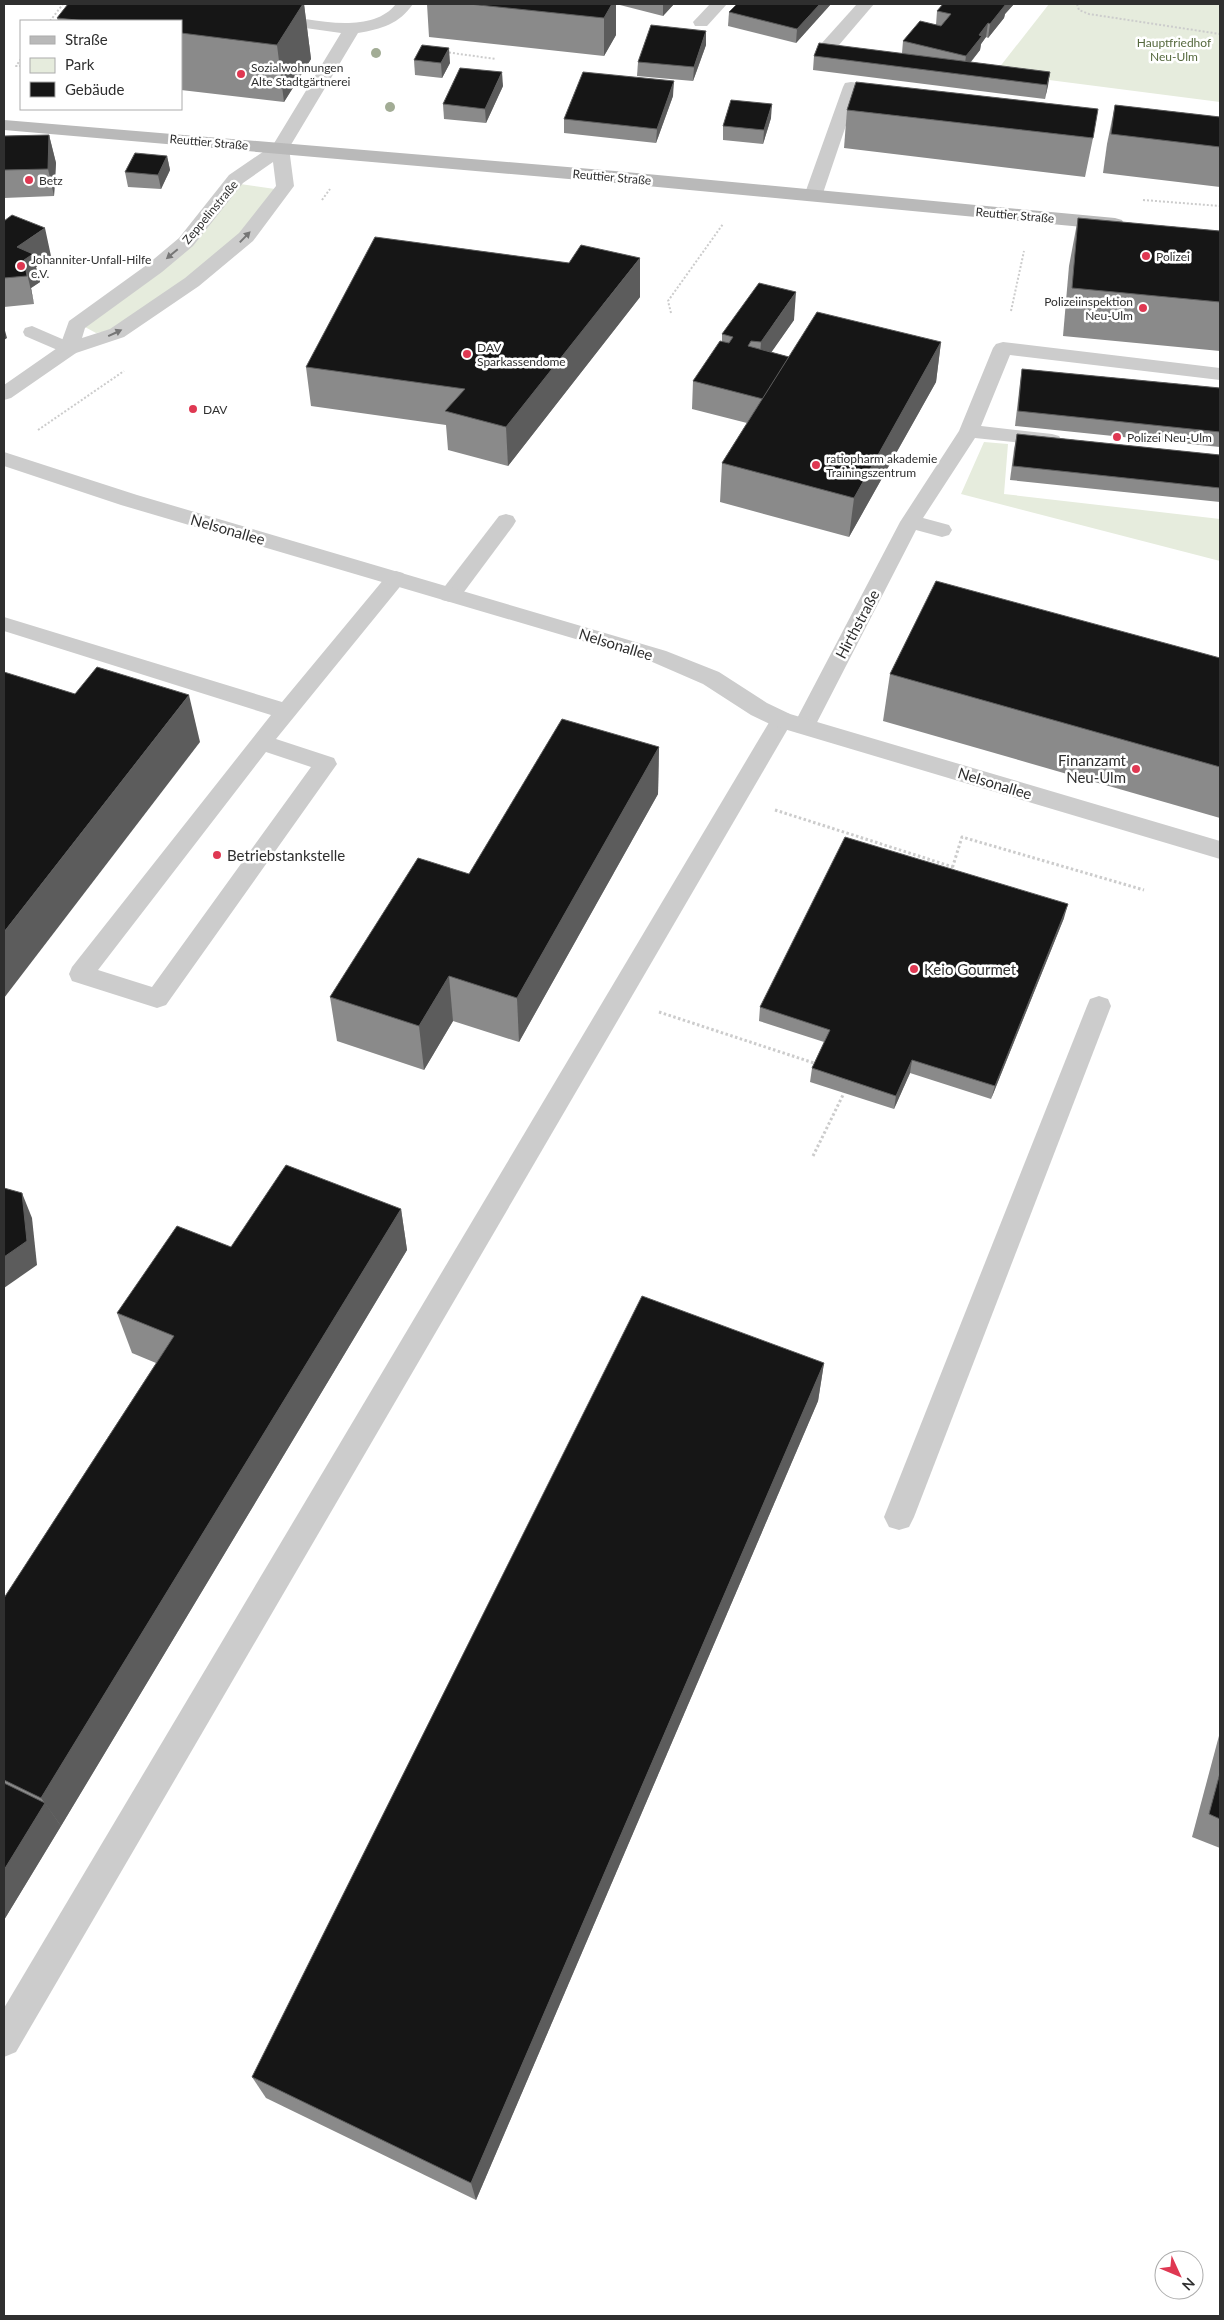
<svg xmlns="http://www.w3.org/2000/svg" width="1224" height="2320" viewBox="0 0 1224 2320" font-family="Lato,sans-serif">
  <rect width="100%" height="100%" fill="#fff"/>
  <g fill="#e6ecdd">
    <polygon points="1049,4 1220,4 1220,102 995,73"/>
    <polygon points="240,184 275,189 239,235 180,283 110,331 96,333 85,327"/>
    <polygon points="984,442 1008,444 1004,494 1220,519 1220,561 961,494"/>
  </g>
  <g fill="none" stroke-linecap="round" stroke-linejoin="round">
    <g stroke="#ccc" stroke-width="2" stroke-dasharray="2 2" stroke-linecap="butt">
      <polyline points="1077,4 1079,10 1089,14 1220,34"/>
      <polyline points="50,21 63,4"/>
      <polyline points="445,52 496,59"/>
      <polyline points="21,59 16,66 21,66"/>
      <polyline points="322,200 330,189"/>
      <polyline points="1143,200 1220,206"/>
      <polyline points="1011,311 1024,251"/>
      <polyline points="671,313 668,301 723,224"/>
      <polyline points="38,430 124,371"/>
    </g>
    <g stroke="#ccc" stroke-width="3" stroke-dasharray="2.5 2.5" stroke-linecap="butt">
      <polyline points="775,810 953,867"/>
      <polyline points="951,872 962,837 1144,890"/>
      <polyline points="659,1012 817,1064"/>
      <polyline points="813,1156 844,1093"/>
    </g>
    <g fill="#ccc" fill-rule="evenodd">
      <polygon points="851,82 890,87 896,88 898,92 896,96 890,97 857,93 822,196 819,200 807,200 804,196 843,87 845,83"/>
      <polygon points="32,326 76,345 79,349 76,353 69,355 25,336 23,332 25,328"/>
      <polygon points="1003,342 1220,368 1220,380 1010,355 981,426 1052,434 1059,436 1062,440 1059,444 1052,446 975,438 923,518 949,525 952,530 949,535 942,537 916,530 812,732 804,734 796,732 793,726 900,522 959,431 993,348 996,344"/>
      <polygon points="506,514 513,516 516,521 513,526 458,600 450,602 442,600 439,595 442,590 499,516"/>
      <path d="M396 571 403 573 407 578 403 583 276 739 334 758 337 764 166 1005 157 1008 72 981 69 974 72 967 271 715 4 631V617L282 702 389 573ZM266 752 311 767 152 987 98 970Z"/>
      <polygon points="782,712 790,714 793,720 16,2052 4,2057 4,2008 774,714"/>
      <polygon points="1099,996 1108,999 1111,1006 914,1517 909,1527 899,1530 889,1527 884,1517 1087,1006 1090,999"/>
    </g>
    <g fill="#ccc" fill-rule="evenodd">
      <path d="M396 4H413C399 24 382 29 358 33L289 148 294 186 253 241 199 286 124 337 76 353 11 398 4 400V385L60 346 69 321 148 264 179 238 229 175 273 145 341 33 270 23 264 22 262 18 264 14 270 13C306 18 370 37 396 4ZM273 162 276 186 239 233 185 278 110 329 82 338 85 328 162 272 193 246 243 183Z"/>
      <polygon points="710,4 727,4 707,26 695,26 693,22"/>
      <polygon points="857,4 874,4 833,52 821,52 818,48 821,44"/>
      <polygon points="4,452 137,495 666,651 719,672 767,703 790,714 1220,841 1220,859 774,726 751,715 703,684 650,661 121,505 4,466"/>
    </g>
    <polygon fill="#b9b9b9" fill-rule="evenodd" points="4,120 615,171 1115,218 1122,220 1124,224 1122,228 1115,230 615,183 4,130"/>
  </g>
  <g fill="#a2ac95">
    <circle cx="376" cy="53" r="5"/>
    <circle cx="390" cy="107" r="5"/>
  </g>
  <g fill="#8a8a8a">
    <polygon points="68,4 304,4 311,59 284,102 181,90 181,21 58,21 57,18"/>
    <polygon points="427,4 674,4 663,16 616,4 616,35 604,56 429,37"/>
    <polygon points="831,4 796,43 728,26 729,12"/>
    <polygon points="943,4 1014,4 1005,14 1004,18 988,38 986,37 981,44 980,50 971,62 1050,72 1045,99 813,70 814,56 902,53 903,41 936,25 937,11"/>
    <polygon points="706,31 706,45 693,81 637,76 638,62"/>
    <polygon points="414,60 450,63 442,78 415,75"/>
    <polygon points="503,86 486,123 444,119 443,104"/>
    <polygon points="673,96 656,143 564,133 564,119"/>
    <polygon points="1115,105 1220,117 1220,187 1103,173 1107,144"/>
    <polygon points="847,110 1093,138 1085,177 844,148"/>
    <polygon points="771,118 763,144 723,140 723,126"/>
    <polygon points="49,135 56,163 54,196 4,198 4,136"/>
    <polygon points="167,156 170,170 161,189 128,187 125,172"/>
    <polygon points="1078,218 1220,231 1220,351 1063,336 1069,266"/>
    <polygon points="4,221 51,256 36,267 40,282 31,288 34,304 4,307"/>
    <polygon points="640,297 508,466 448,450 446,425 311,406 306,367"/>
    <polygon points="794,320 771,352 789,357 941,342 936,382 849,537 720,502 722,463 747,423 692,409 693,381 722,341 722,334"/>
    <polygon points="1022,369 1220,388 1220,447 1015,426 1020,383"/>
    <polygon points="1017,434 1220,455 1220,502 1010,480 1014,449"/>
    <polygon points="1220,658 1220,818 883,721 890,674"/>
    <polygon points="659,747 658,794 519,1042 453,1021 424,1070 337,1041 330,997 469,874"/>
    <polygon points="1064,918 991,1099 910,1073 894,1109 810,1082 812,1068 824,1042 759,1021 760,1007"/>
    <polygon points="401,1209 407,1250 61,1826 4,1920 4,1598 156,1363 132,1353 117,1313 231,1247"/>
    <polygon points="824,1363 818,1401 476,2200 266,2098 252,2077"/>
    <polygon points="1220,1732 1220,1848 1192,1837"/>
  </g>
  <g fill="#5c5c5c">
    <polygon points="303,4 304,4 311,59 284,102 277,45"/>
    <polygon points="612,4 616,4 616,35 604,56 604,18"/>
    <polygon points="663,4 674,4 663,16"/>
    <polygon points="820,4 831,4 796,43 797,29"/>
    <polygon points="1004,4 1014,4 1005,14 1004,18 988,38 990,24"/>
    <polygon points="988,23 986,37 981,44 980,50 964,70 966,56 979,35"/>
    <polygon points="706,31 706,45 693,81 694,67"/>
    <polygon points="449,48 450,63 442,78 441,63"/>
    <polygon points="502,72 503,86 486,123 485,109"/>
    <polygon points="1050,72 1048,86 1045,99 1047,85"/>
    <polygon points="674,81 673,96 656,143 657,129"/>
    <polygon points="772,104 771,118 763,144 764,130"/>
    <polygon points="49,135 56,163 54,196 48,169"/>
    <polygon points="167,156 170,170 161,189 158,175"/>
    <polygon points="45,228 51,256 36,267 40,282 31,288 34,304 27,273 17,247"/>
    <polygon points="640,258 640,297 508,466 506,427"/>
    <polygon points="796,292 794,320 759,370 761,342"/>
    <polygon points="4,327 7,338 4,340"/>
    <polygon points="941,342 936,382 849,537 854,498"/>
    <polygon points="189,695 200,742 4,998 4,932"/>
    <polygon points="659,747 658,794 519,1042 517,998"/>
    <polygon points="1068,904 1064,918 991,1099 995,1086"/>
    <polygon points="449,976 453,1021 424,1070 419,1026"/>
    <polygon points="912,1060 910,1073 894,1109 896,1096"/>
    <polygon points="22,1193 32,1218 37,1265 4,1288 4,1257"/>
    <polygon points="401,1209 407,1250 61,1826 41,1798"/>
    <polygon points="824,1363 818,1401 476,2200 471,2183"/>
    <polygon points="45,1803 61,1826 4,1920 4,1870"/>
  </g>
  <g fill="#161616" stroke="#5c5c5c">
    <polygon points="68,4 303,4 277,45 181,33 181,21 86,21 57,18"/>
    <polygon points="469,4 612,4 604,18"/>
    <polygon points="737,4 820,4 797,29 729,12"/>
    <polygon points="943,4 1006,4 990,24 988,23 979,35 982,36 966,56 903,41 920,21 941,26 951,14 937,11"/>
    <polygon points="651,25 706,31 694,67 638,62"/>
    <polygon points="819,43 1050,72 1047,85 814,56"/>
    <polygon points="422,45 449,48 441,63 414,60"/>
    <polygon points="460,68 502,72 485,109 443,104"/>
    <polygon points="583,72 674,81 657,129 564,119"/>
    <polygon points="856,82 1098,109 1093,138 847,110"/>
    <polygon points="731,100 772,104 764,130 723,126"/>
    <polygon points="1115,105 1220,117 1220,147 1111,134"/>
    <polygon points="49,135 48,169 4,170 4,136"/>
    <polygon points="135,153 167,156 158,175 125,172"/>
    <polygon points="12,215 45,228 17,247 33,254 24,260 27,276 4,278 4,221"/>
    <polygon points="1078,218 1220,231 1220,302 1072,288"/>
    <polygon points="375,237 569,263 581,245 640,258 506,427 445,411 465,389 306,367"/>
    <polygon points="759,283 796,292 761,342 751,341 748,346 789,357 763,399 693,381 720,341 729,343 733,337 722,334"/>
    <polygon points="817,312 941,342 854,498 722,463"/>
    <polygon points="1022,369 1220,388 1220,432 1018,411"/>
    <polygon points="1017,434 1220,455 1220,488 1013,466"/>
    <polygon points="936,581 1220,658 1220,767 890,674"/>
    <polygon points="97,667 189,695 4,932 4,672 75,694"/>
    <polygon points="562,719 659,747 517,998 449,976 419,1026 330,997 418,858 469,874"/>
    <polygon points="845,837 1068,904 995,1086 912,1060 896,1096 812,1068 830,1030 760,1007"/>
    <polygon points="286,1165 401,1209 41,1798 4,1780 4,1598 174,1336 117,1313 177,1226 231,1247"/>
    <polygon points="4,1188 22,1193 27,1241 4,1257"/>
    <polygon points="642,1296 824,1363 471,2183 252,2077"/>
    <polygon points="1220,1773 1220,1819 1209,1814"/>
    <polygon points="4,1783 45,1803 4,1870"/>
  </g>
  <defs><path id="oneway-solid" d="M-6-.8H1V-3.2L6.5 0L1 3.2V.8H-6Z" transform="scale(1.25)"/></defs>
  <g fill="#767676">
    <use href="#oneway-solid" transform="translate(245 237) rotate(-46)"/>
    <use href="#oneway-solid" transform="translate(172 254) rotate(140)"/>
    <use href="#oneway-solid" transform="translate(115 333) rotate(-25)"/>
  </g>
  <g fill="#df3852" stroke="#fff" stroke-width="2">
    <circle cx="241" cy="74" r="5"/>
    <circle cx="29" cy="180" r="5"/>
    <circle cx="1146" cy="256" r="5"/>
    <circle cx="21" cy="266" r="5"/>
    <circle cx="1143" cy="308" r="5"/>
    <circle cx="467" cy="354" r="5"/>
    <circle cx="193" cy="409" r="5"/>
    <circle cx="1117" cy="437" r="5"/>
    <circle cx="816" cy="465" r="5"/>
    <circle cx="1136" cy="769" r="5"/>
    <circle cx="217" cy="855" r="5"/>
    <circle cx="914" cy="969" r="5"/>
  </g>
  <g text-anchor="middle" dominant-baseline="central" stroke-width="5" stroke-linejoin="round" paint-order="stroke">
    <g font-size="12" fill="#56693e" stroke="#fff">
      <text x="1174" y="42">Hauptfriedhof<tspan x="1174" dy="14">Neu-Ulm</tspan></text>
    </g>
    <g font-size="12" fill="#2f2f2f" stroke="#fff" text-anchor="start">
      <text x="251" y="67">Sozialwohnungen<tspan x="251" dy="14">Alte Stadtgärtnerei</tspan></text>
      <text x="39" y="180">Betz</text>
      <text x="1156" y="256">Polizei</text>
      <text x="31" y="259">Johanniter-Unfall-Hilfe<tspan x="31" dy="14">e.V.</tspan></text>
      <text x="1133" y="301" text-anchor="end">Polizeiinspektion<tspan x="1133" dy="14">Neu-Ulm</tspan></text>
      <text x="477" y="347">DAV<tspan x="477" dy="14">Sparkassendome</tspan></text>
      <text x="203" y="409">DAV</text>
      <text x="1127" y="437">Polizei Neu-Ulm</text>
      <text x="826" y="458">ratiopharm akademie<tspan x="826" dy="14">Trainingszentrum</tspan></text>
    </g>
    <g font-size="12" fill="#2f2f2f" stroke="#fff">
      <text transform="translate(209 142) rotate(5)">Reuttier Straße</text>
      <text transform="translate(612 177) rotate(5)">Reuttier Straße</text>
      <text transform="translate(210 212) rotate(-50)">Zeppelinstraße</text>
      <text transform="translate(1015 215) rotate(5)">Reuttier Straße</text>
    </g>
    <g font-size="15" fill="#2f2f2f" stroke="#fff">
      <text transform="translate(228 529) rotate(16)">Nelsonallee</text>
      <text transform="translate(857 624) rotate(-62)">Hirthstraße</text>
      <text transform="translate(616 644) rotate(17)">Nelsonallee</text>
      <text transform="translate(995 783) rotate(17)">Nelsonallee</text>
    </g>
    <g font-size="15" fill="#2f2f2f" stroke="#fff" text-anchor="start">
      <text x="1126" y="760" text-anchor="end">Finanzamt<tspan x="1126" dy="17">Neu-Ulm</tspan></text>
      <text x="227" y="855">Betriebstankstelle</text>
      <text x="924" y="969">Keio Gourmet</text>
    </g>
  </g>
  <rect width="1224" height="2320" fill="none" stroke="#2f2f2f" stroke-width="10"/>
  <rect x="20" y="20" width="162" height="90" fill="#ffffff" stroke="#acacac"/>
  <rect x="30" y="36" width="25" height="8" fill="#b9b9b9" stroke="#acacac"/>
  <text x="65" y="45" font-size="15" fill="#2f2f2f">Straße</text>
  <rect x="30" y="58" width="25" height="15" fill="#e6ecdd" stroke="#acacac"/>
  <text x="65" y="70" font-size="15" fill="#2f2f2f">Park</text>
  <rect x="30" y="82" width="25" height="15" fill="#161616" stroke="#acacac"/>
  <text x="65" y="95" font-size="15" fill="#2f2f2f">Gebäude</text>
  <g transform="translate(1179 2275) rotate(134)"><circle r="24" fill="#ffffff" stroke="#acacac"/>
  <path d="M0-4L9 19L0 12L-9 19Z" fill="#df3852"/>
  <text y="-8" font-size="14" font-weight="bold" text-anchor="middle" fill="#2f2f2f">N</text>
  </g>
</svg>
